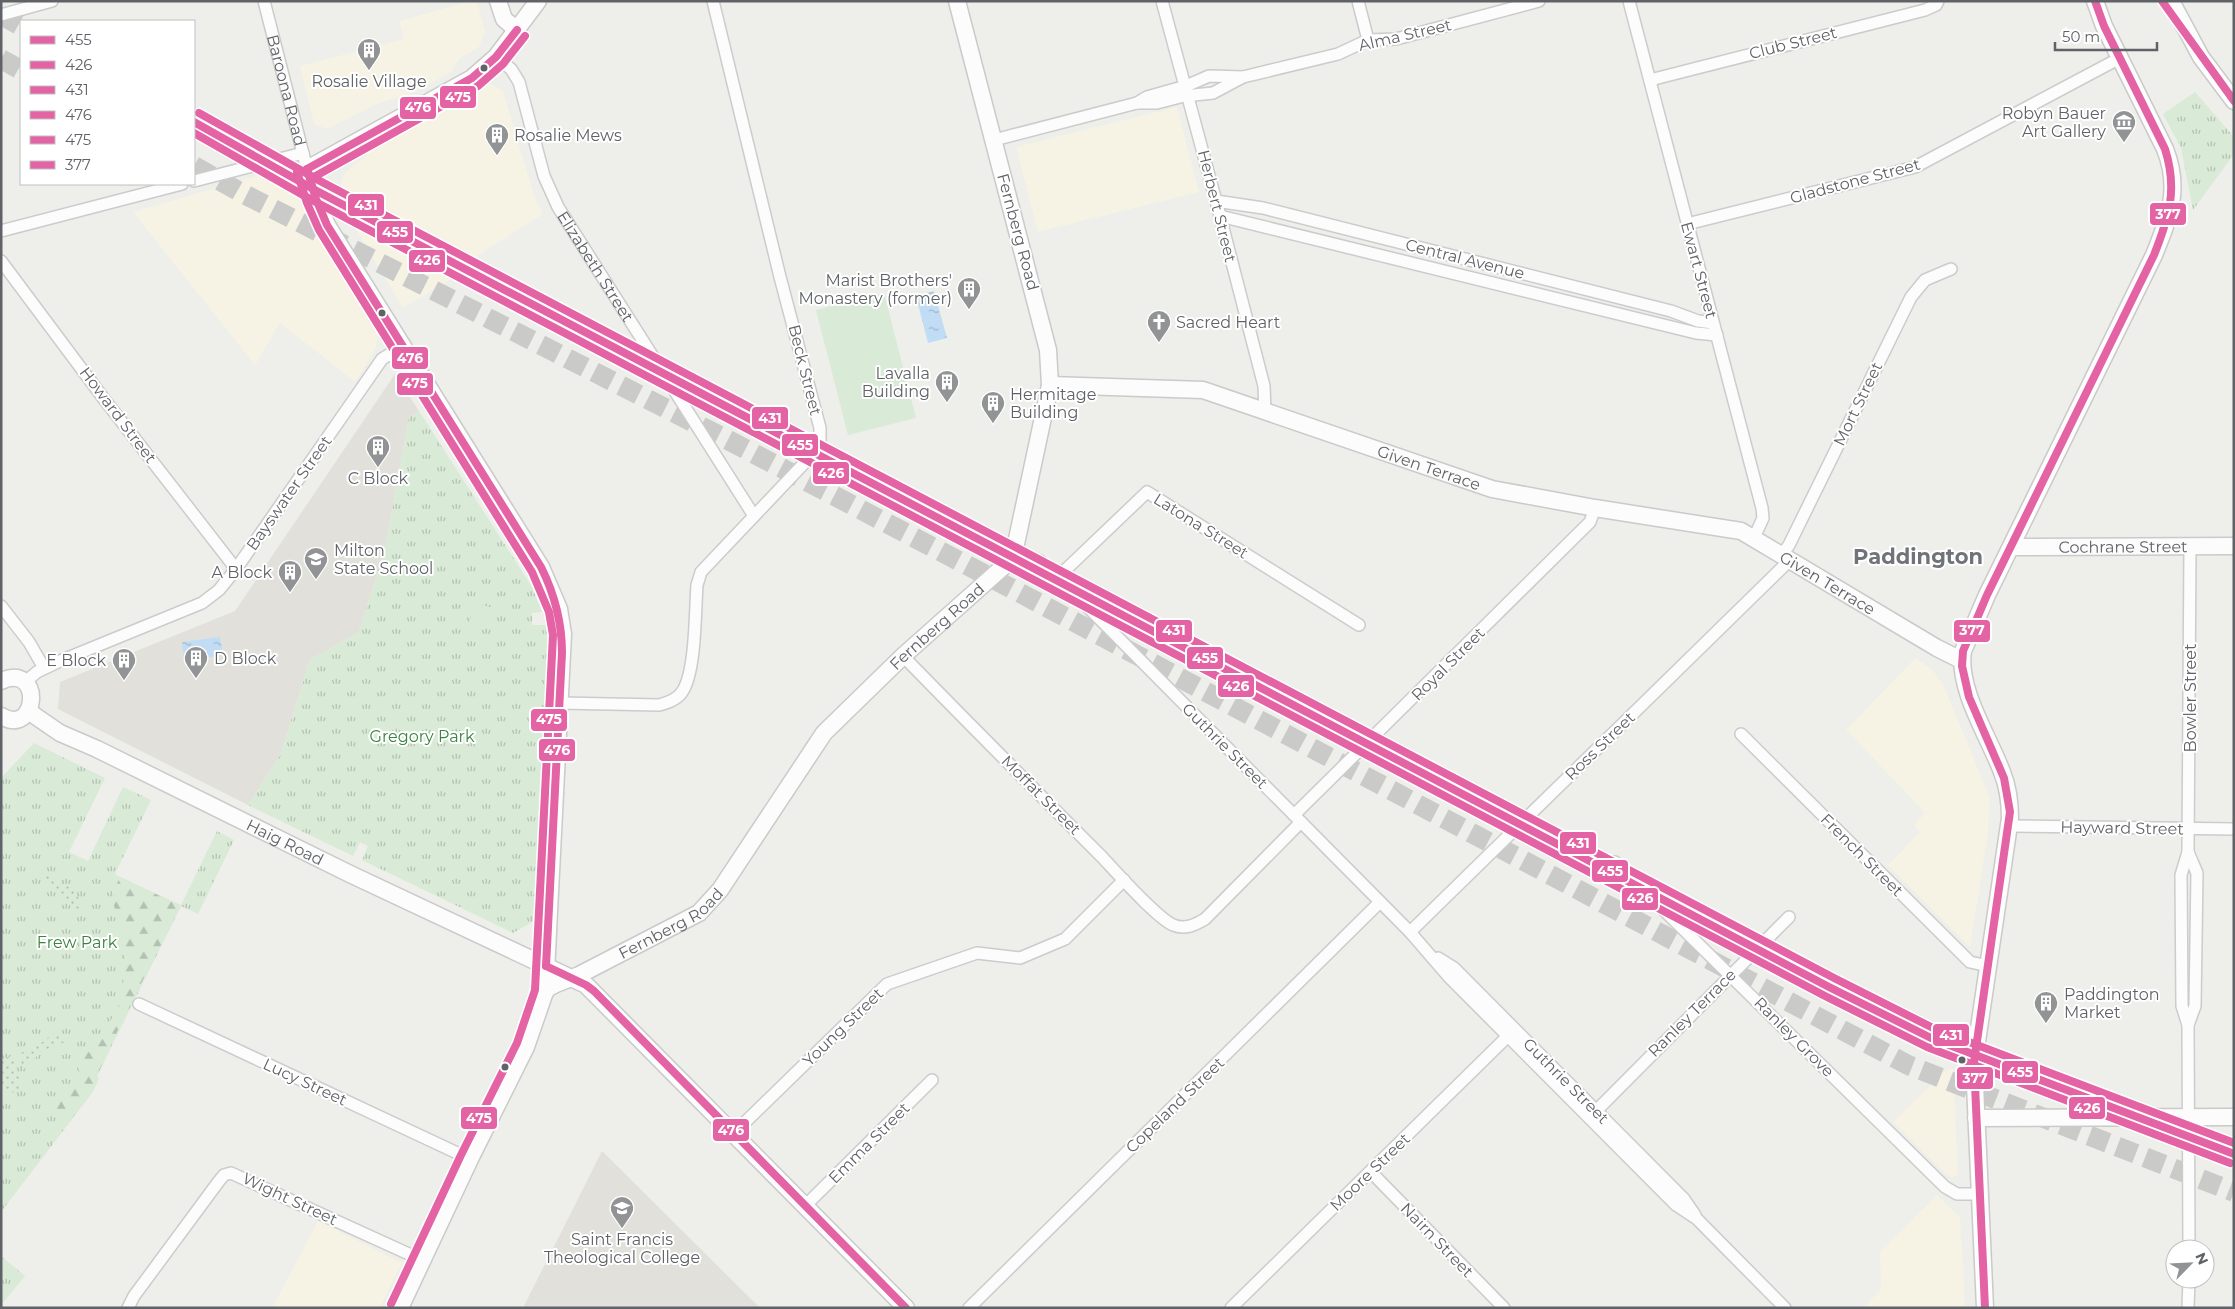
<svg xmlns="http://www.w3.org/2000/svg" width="2235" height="1309" viewBox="0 0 2235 1309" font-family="Montserrat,sans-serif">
  <defs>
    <pattern id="grass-tufts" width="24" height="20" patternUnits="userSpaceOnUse" patternTransform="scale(1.25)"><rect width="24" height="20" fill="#d9ead7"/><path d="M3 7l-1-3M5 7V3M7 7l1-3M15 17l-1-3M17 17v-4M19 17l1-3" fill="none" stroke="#b3c1b2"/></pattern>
    <pattern id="forest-firs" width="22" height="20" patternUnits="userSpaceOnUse" patternTransform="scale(1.25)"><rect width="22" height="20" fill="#d9ead7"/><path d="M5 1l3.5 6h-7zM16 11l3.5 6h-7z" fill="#b3c1b2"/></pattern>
    <pattern id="garden-dots" width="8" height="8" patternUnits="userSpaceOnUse" patternTransform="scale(1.25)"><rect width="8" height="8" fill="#d9ead7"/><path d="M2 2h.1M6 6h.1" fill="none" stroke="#b3c1b2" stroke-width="1.8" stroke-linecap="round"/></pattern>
    <pattern id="water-ripples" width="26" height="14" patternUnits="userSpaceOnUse" patternTransform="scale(1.25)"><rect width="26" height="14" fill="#c1dcf5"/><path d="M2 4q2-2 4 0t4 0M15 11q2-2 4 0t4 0" fill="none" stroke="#a0b6ca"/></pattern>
  </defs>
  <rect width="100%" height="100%" fill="#eeeeea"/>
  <g fill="#f6f3e5">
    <polygon points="471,1 477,1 485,32 479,47 459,59 452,71 418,91 377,104 327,129 314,124 300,66 404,39 399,21"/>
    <polygon points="490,83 503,91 535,199 543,214 471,260 474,265 403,308 350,220 338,190 345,173 372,150"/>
    <polygon points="1177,107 1199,192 1038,232 1016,147"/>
    <polygon points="282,169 294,175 309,223 378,335 375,350 355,382 280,323 255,365 133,212"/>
    <polygon points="1915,658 1932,669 1944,686 1990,798 1988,833 1970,947 1888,865 1920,832 1914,825 1925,813 1846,730"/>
    <polygon points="1947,1069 1953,1069 1958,1174 1953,1178 1946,1174 1893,1122"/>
    <polygon points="1937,1195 1960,1217 1965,1308 1863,1308 1881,1289 1880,1251"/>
    <polygon points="318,1221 402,1263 380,1308 272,1308"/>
  </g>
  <g fill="#e1e0da">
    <polygon points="395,374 419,411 409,417 385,548 359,632 310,660 280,756 248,805 58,709 60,682 235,611"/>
    <polygon points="602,1151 760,1308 523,1308"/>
  </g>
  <g fill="url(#grass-tufts)">
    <polygon points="2195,92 2234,137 2234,154 2193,210 2181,148 2163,114"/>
    <polygon points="419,411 532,587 542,612 532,613 532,625 545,625 547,635 546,720 534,921 513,933 362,860 368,846 360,842 353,856 248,805 280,756 310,660 359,632 385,548 409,417"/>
    <polygon points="34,743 105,778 69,852 88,861 123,787 151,800 115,874 120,877 181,905 217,831 234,840 198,914 181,906 97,1076 99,1078 92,1093 1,1212 1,778"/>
    <polygon points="1,1256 25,1276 1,1305"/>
  </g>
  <g fill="url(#forest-firs)">
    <path d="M120 877 181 906 127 1011 118 1006C125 982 127 960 123 936 119 908 105 906 120 877Z"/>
    <polygon points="115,1013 124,1017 97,1076 99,1078 92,1093 66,1126 46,1110 49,1105 80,1080 77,1062 79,1052 86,1050 91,1053"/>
  </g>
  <g fill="url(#garden-dots)">
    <path d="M34 870C49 877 81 886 81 907L73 911C65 894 50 879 33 872Z"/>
    <polygon points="54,1033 63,1036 65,1042 42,1051 23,1070 19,1054 44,1041"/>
    <polygon points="13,1056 22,1089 14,1093 1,1086 1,1059"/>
  </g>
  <g fill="#d9ead7">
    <polygon points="884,293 916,418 848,435 816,310"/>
    <polygon points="475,603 497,609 491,629 469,623"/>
  </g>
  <g fill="url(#water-ripples)">
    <polygon points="934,291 947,338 928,343 916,296"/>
    <polygon points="220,637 223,655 184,661 182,642"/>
  </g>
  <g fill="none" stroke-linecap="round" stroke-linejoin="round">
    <g stroke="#cacbc9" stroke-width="20" stroke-dasharray="20 10" stroke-linecap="butt">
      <polyline points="1,15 21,26"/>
      <polyline points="1,59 21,70"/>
      <polyline points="194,122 315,190 1829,987 1931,1038 2234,1154"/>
      <polyline points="194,166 240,192 728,440 1022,594 1908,1065 2234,1192"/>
    </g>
    <g stroke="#cbcccb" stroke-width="14">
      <g id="street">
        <path id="s1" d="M264 1 307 169"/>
        <polyline points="1162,1 1220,216 1264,386 1265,412"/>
        <polyline points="1358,1 1368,40"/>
        <polyline points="1629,1 1762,508 1763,518 1754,538"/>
        <polyline points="1,15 52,1"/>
        <path id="s2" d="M496 57 511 69 519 82 544 176 558 207 754 516"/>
        <polyline points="1650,80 1925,10 1936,5 1938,1"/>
        <polyline points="1137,103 1147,97 1186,86 1209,76 1243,77 1338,54 1368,40 1396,39 1539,1"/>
        <polyline points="994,140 1137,103 1157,103 1184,96 1213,93 1243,77"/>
        <polyline points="194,181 303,153"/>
        <polyline points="1216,201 1263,208 1671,311 1698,321 1713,323"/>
        <polyline points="1220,216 1696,333 1717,335"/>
        <polyline points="1687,224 1915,167 2120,58"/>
        <polyline points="1,231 182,184"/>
        <polyline points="1,261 104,399 236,569"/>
        <polyline points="1014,553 1040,561 1058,577 1410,932 1448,976 1676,1205 1697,1219 1785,1308"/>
        <polyline points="1782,555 1789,545 1911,297 1925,280 1951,269"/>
        <polyline points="1058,577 1147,492 1359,625"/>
        <polyline points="1,606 29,642 44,668"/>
        <path d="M903 656C969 724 1035 790 1102 857 1117 873 1156 917 1173 925 1185 930 1195 925 1205 919L1301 822"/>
        <polyline points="24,683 37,672 60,661 202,603 219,590 236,569 382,359 403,346"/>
        <path d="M560 703 659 705C667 703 677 700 682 692 696 672 695 611 697 585L701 572 812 455 820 442V428L780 277 713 1"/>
        <polyline points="1741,734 1970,962 1988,966"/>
        <polyline points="1294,815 1590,522 1595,508"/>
        <polyline points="2010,826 2234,829"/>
        <polyline points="2188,852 2197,873 2195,1006 2188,1025"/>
        <polyline points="1615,862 1945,1187 1957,1194 1980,1194"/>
        <polyline points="1410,932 1790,560"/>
        <polyline points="1438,958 1454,968 1684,1199 1695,1215"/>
        <polyline points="139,1004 470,1159"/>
        <polyline points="1596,1111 1789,917"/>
        <polyline points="734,1133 887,984 977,953 1020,958 1065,939 1124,880"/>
        <polyline points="1371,1172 1504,1308"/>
        <polyline points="805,1206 932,1080"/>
        <polyline points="2189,1249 2188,1025 2182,1006 2181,875 2188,852 2190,545"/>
        <polyline points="128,1308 134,1296 219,1181 224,1175 231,1173 422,1260"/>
        <polyline points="969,1308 1380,902"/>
        <polyline points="1231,1308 1508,1036"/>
        <polyline points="2188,1308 2189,1279"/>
      </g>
    </g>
    <g stroke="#cacaca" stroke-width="19">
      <g id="secondary">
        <polyline points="498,1 504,19 517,30"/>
        <polyline points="2171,1 2201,57 2234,101"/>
        <path id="s3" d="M1050 385 1203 390 1492 489 1595 508 1741 531 1937 648 1961 660"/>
        <path id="s4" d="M2012 547 2234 546"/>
        <path d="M1 681C44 662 38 738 1 716"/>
        <path id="s5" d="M28 711 60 733 97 749 350 874 586 985 906 1308"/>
        <path id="s6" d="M543 995 548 988 556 984 579 975 699 913 720 890 824 733 903 656 1003 567 1014 553 1050 385 1048 350 957 1"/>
        <polyline points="1976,1118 2234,1117"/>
        <polyline points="400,1308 470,1159 526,1047 545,992 563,634 559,609 541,567 327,225 316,199 307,169 472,78 496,57 538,1"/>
        <path d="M1985 1308 1974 1062 2010 818C2010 803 2008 787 2002 772 1989 737 1957 689 1963 651L1987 595 2154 255C2169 218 2181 189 2165 149L2104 26 2095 1"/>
      </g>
    </g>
    <use href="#street" stroke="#fcfcfc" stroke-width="11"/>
    <use href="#secondary" stroke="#fcfcfc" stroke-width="16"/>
    <g stroke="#fff" stroke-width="11">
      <polyline id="bus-1" points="194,122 315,190 1829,987 1931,1038 2234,1154"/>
    </g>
    <g stroke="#fff" stroke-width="11">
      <polyline id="bus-2" points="194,133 310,199 1825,996 1927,1047 2230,1163"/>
    </g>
    <g stroke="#fff" stroke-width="11">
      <polyline id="bus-3" points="199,113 320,181 1834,978 1935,1029 2234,1143"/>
    </g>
    <g stroke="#fff" stroke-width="11">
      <g id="bus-4">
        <path d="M307 169 316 199 327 225 541 567C555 595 562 621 562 653L546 966"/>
        <polyline points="307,169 472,78 496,57 517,30"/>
        <polyline points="546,966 586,985 594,991 906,1308"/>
      </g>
    </g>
    <g stroke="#fff" stroke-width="11">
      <g id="bus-5">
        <polyline points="297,172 307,203 319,230 532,572 549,612 553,635 535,990 517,1043 461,1155 391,1304"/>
        <polyline points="312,178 478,86 503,64 525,36"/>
      </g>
    </g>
    <g stroke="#fff" stroke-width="11">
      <g id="bus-6">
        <polyline points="2162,1 2234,101"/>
        <path d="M1985 1308 1974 1062 2010 812 2004 778 1969 697 1962 666 1963 651 1987 595 2154 255C2169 217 2178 190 2165 149L2104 26 2095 1"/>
      </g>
    </g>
    <use href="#bus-1" stroke="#e463a4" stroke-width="8"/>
    <use href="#bus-2" stroke="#e463a4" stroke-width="8"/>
    <use href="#bus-3" stroke="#e463a4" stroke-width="8"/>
    <use href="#bus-4" stroke="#e463a4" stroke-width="8"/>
    <use href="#bus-5" stroke="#e463a4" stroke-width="8"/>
    <use href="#bus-6" stroke="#e463a4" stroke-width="8"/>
  </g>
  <defs>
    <g id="building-pin" transform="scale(1.25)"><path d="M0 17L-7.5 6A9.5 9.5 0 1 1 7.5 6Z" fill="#919395" stroke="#fff"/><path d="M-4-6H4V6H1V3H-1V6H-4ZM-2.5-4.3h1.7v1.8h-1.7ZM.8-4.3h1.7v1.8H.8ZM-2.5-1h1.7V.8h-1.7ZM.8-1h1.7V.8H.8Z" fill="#fff"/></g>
    <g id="museum-pin" transform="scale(1.25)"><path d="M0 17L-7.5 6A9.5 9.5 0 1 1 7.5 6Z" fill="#919395" stroke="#fff"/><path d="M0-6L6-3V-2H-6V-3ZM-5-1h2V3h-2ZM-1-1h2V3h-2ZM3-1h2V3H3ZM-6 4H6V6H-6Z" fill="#fff"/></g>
    <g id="church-pin" transform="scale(1.25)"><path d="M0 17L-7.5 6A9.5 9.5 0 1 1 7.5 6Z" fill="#919395" stroke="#fff"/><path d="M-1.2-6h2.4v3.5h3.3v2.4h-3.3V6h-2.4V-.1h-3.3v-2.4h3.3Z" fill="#fff"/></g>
    <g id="school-pin" transform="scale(1.25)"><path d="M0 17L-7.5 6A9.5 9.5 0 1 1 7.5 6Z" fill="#919395" stroke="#fff"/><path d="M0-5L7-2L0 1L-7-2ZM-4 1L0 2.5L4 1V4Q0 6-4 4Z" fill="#fff"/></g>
    <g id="university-pin" transform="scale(1.25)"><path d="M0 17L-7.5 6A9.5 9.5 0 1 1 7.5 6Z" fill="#919395" stroke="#fff"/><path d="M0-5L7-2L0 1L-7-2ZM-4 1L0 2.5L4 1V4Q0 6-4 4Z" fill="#fff"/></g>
  </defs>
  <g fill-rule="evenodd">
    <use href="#building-pin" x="369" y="50"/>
    <use href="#museum-pin" x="2124" y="122"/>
    <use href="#building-pin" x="497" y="135"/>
    <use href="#building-pin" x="969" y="289"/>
    <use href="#church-pin" x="1159" y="322"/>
    <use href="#building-pin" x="947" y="382"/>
    <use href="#building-pin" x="993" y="403"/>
    <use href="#building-pin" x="378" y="447"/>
    <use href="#school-pin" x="316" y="559"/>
    <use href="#building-pin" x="290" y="572"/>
    <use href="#building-pin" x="196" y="658"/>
    <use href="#building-pin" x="124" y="660"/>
    <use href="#building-pin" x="2046" y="1003"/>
    <use href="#university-pin" x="622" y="1208"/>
  </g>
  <g fill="#5f6267" stroke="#fff" stroke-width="2">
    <circle cx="484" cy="68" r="4.5"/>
    <circle cx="382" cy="313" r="4.5"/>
    <circle cx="1962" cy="1060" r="4.5"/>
    <circle cx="505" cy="1067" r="4.5"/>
  </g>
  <g text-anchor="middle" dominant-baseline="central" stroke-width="4" stroke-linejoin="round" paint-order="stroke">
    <g font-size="16" fill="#5f6267" stroke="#fff">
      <text transform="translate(1405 35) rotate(-13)">Alma Street</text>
      <text transform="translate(1793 43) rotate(-14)">Club Street</text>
      <text stroke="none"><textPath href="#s1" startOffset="92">Baroona Road</textPath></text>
      <text transform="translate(1855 181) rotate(-15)">Gladstone Street</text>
      <text transform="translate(1217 206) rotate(76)">Herbert Street</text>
      <text transform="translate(1018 232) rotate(75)">Fernberg Road</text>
      <text transform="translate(1465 259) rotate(14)">Central Avenue</text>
      <text stroke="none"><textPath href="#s2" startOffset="236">Elizabeth Street</textPath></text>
      <text transform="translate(1699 270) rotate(75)">Ewart Street</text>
      <text transform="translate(805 370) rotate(76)">Beck Street</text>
      <text transform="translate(1858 404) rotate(-64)">Mort Street</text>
      <text transform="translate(118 415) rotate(53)">Howard Street</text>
      <text stroke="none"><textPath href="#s3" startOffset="392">Given Terrace</textPath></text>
      <text transform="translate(289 493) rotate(-55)">Bayswater Street</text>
      <text transform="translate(1201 526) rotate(32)">Latona Street</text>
      <text stroke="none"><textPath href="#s4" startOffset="111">Cochrane Street</textPath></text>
      <text stroke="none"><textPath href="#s3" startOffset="812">Given Terrace</textPath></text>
      <text stroke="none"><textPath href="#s6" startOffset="552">Fernberg Road</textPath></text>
      <text transform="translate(1448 664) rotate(-45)">Royal Street</text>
      <text transform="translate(2190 698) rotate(-90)">Bowler Street</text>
      <text transform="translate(1225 746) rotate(45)">Guthrie Street</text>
      <text transform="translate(1600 746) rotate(-44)">Ross Street</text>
      <text transform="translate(1041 795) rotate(45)">Moffat Street</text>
      <text transform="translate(2122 828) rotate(1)">Hayward Street</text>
      <text stroke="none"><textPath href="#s5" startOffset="289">Haig Road</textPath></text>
      <text transform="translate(1862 855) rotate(45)">French Street</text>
      <text stroke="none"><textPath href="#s6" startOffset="148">Fernberg Road</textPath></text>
      <text transform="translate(1692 1013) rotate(-45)">Ranley Terrace</text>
      <text transform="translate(843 1027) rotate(-44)">Young Street</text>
      <text transform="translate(1794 1037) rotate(45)">Ranley Grove</text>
      <text transform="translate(1566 1081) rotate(45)">Guthrie Street</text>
      <text transform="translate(305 1082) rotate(25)">Lucy Street</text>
      <text transform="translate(1175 1105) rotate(-44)">Copeland Street</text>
      <text transform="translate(869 1143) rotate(-45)">Emma Street</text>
      <text transform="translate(1370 1172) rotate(-44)">Moore Street</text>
      <text transform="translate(290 1199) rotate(25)">Wight Street</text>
      <text transform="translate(1437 1240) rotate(46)">Nairn Street</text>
    </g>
    <g font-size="16" fill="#5f6267" stroke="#fff" text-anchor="start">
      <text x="369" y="81" text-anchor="middle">Rosalie Village</text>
      <text x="2106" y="113" text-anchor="end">Robyn Bauer<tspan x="2106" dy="18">Art Gallery</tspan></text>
      <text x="514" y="135">Rosalie Mews</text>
      <text x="952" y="280" text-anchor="end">Marist Brothers'<tspan x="952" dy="18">Monastery (former)</tspan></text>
      <text x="1176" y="322">Sacred Heart</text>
      <text x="930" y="373" text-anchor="end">Lavalla<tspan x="930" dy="18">Building</tspan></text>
      <text x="1010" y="394">Hermitage<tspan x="1010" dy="18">Building</tspan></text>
      <text x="378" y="478" text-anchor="middle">C Block</text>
      <text x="334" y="550">Milton<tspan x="334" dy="18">State School</tspan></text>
      <text x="272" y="572" text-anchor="end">A Block</text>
      <text x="214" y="658">D Block</text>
      <text x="106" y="660" text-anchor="end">E Block</text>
      <text x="2064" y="994">Paddington<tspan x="2064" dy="18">Market</tspan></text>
      <text x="622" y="1239" text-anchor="middle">Saint Francis<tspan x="622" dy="18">Theological College</tspan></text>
    </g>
    <g font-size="16" fill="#3b8341" stroke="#fff">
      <text x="422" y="736">Gregory Park</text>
      <text x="77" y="942">Frew Park</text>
    </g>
    <g font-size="21" font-weight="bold" fill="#707479" stroke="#fff">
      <text x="1918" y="556">Paddington</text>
    </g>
  </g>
  <g stroke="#fff" stroke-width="2">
    <rect x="439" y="85" width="38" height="24" rx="5" fill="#e463a4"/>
    <rect x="399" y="96" width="38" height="24" rx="5" fill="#e463a4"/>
    <rect x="347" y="193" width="38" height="24" rx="5" fill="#e463a4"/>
    <rect x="2149" y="202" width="38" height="24" rx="5" fill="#e463a4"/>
    <rect x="376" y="220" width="38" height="24" rx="5" fill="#e463a4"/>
    <rect x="408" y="249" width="38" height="24" rx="5" fill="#e463a4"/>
    <rect x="391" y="346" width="38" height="24" rx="5" fill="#e463a4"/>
    <rect x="396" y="372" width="38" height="24" rx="5" fill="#e463a4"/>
    <rect x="751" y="406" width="38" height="24" rx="5" fill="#e463a4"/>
    <rect x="781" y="433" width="38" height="24" rx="5" fill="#e463a4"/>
    <rect x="812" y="461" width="38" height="24" rx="5" fill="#e463a4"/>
    <rect x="1155" y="619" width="38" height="24" rx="5" fill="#e463a4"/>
    <rect x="1953" y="619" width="38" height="24" rx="5" fill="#e463a4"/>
    <rect x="1186" y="646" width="38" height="24" rx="5" fill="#e463a4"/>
    <rect x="1217" y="674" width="38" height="24" rx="5" fill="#e463a4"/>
    <rect x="530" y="708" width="38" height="24" rx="5" fill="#e463a4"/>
    <rect x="538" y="738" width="38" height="24" rx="5" fill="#e463a4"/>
    <rect x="1559" y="831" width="38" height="24" rx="5" fill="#e463a4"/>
    <rect x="1591" y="859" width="38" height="24" rx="5" fill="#e463a4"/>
    <rect x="1621" y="887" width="38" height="24" rx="5" fill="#e463a4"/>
    <rect x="1932" y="1023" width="38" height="24" rx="5" fill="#e463a4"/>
    <rect x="2001" y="1060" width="38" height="24" rx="5" fill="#e463a4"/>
    <rect x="1956" y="1066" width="38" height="24" rx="5" fill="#e463a4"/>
    <rect x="2068" y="1096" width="38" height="24" rx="5" fill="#e463a4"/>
    <rect x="460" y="1106" width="38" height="24" rx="5" fill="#e463a4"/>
    <rect x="712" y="1118" width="38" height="24" rx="5" fill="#e463a4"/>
  </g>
  <g font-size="14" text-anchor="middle" font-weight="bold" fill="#fff">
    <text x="458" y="102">475</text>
    <text x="418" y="112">476</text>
    <text x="366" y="210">431</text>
    <text x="2168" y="219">377</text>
    <text x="395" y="237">455</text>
    <text x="427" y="265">426</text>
    <text x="410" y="363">476</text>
    <text x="415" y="388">475</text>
    <text x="770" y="423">431</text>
    <text x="800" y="450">455</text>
    <text x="831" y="478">426</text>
    <text x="1174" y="635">431</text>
    <text x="1972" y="635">377</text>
    <text x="1205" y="663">455</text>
    <text x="1236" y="691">426</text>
    <text x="549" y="724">475</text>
    <text x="557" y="755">476</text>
    <text x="1578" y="848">431</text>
    <text x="1610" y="876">455</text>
    <text x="1640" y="903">426</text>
    <text x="1951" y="1040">431</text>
    <text x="2020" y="1077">455</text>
    <text x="1975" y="1083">377</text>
    <text x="2087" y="1113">426</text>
    <text x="479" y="1123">475</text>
    <text x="731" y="1135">476</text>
  </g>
  <rect width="2235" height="1309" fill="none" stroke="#5f6267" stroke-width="5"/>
  <rect x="20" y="20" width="175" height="165" fill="#ffffff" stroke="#bfc0c2"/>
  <rect x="30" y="36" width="25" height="8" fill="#e463a4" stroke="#bfc0c2"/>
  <text x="65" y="45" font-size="15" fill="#5f6267">455</text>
  <rect x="30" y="61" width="25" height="8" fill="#e463a4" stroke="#bfc0c2"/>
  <text x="65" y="70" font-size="15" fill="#5f6267">426</text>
  <rect x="30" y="86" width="25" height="8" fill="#e463a4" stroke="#bfc0c2"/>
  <text x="65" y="95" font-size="15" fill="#5f6267">431</text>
  <rect x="30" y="111" width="25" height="8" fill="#e463a4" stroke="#bfc0c2"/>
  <text x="65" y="120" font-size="15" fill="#5f6267">476</text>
  <rect x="30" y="136" width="25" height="8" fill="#e463a4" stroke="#bfc0c2"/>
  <text x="65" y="145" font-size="15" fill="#5f6267">475</text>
  <rect x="30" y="161" width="25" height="8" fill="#e463a4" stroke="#bfc0c2"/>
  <text x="65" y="170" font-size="15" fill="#5f6267">377</text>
  <g transform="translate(2190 1264) rotate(66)"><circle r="24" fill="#ffffff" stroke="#bfc0c2"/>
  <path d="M0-4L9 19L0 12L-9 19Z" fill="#919395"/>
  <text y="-8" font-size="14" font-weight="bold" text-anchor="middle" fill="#5f6267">N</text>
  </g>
  <path d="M2055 42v8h102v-8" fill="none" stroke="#5f6267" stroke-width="2.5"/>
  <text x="2062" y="42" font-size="15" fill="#5f6267" stroke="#ffffff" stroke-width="4" paint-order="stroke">50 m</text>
</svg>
